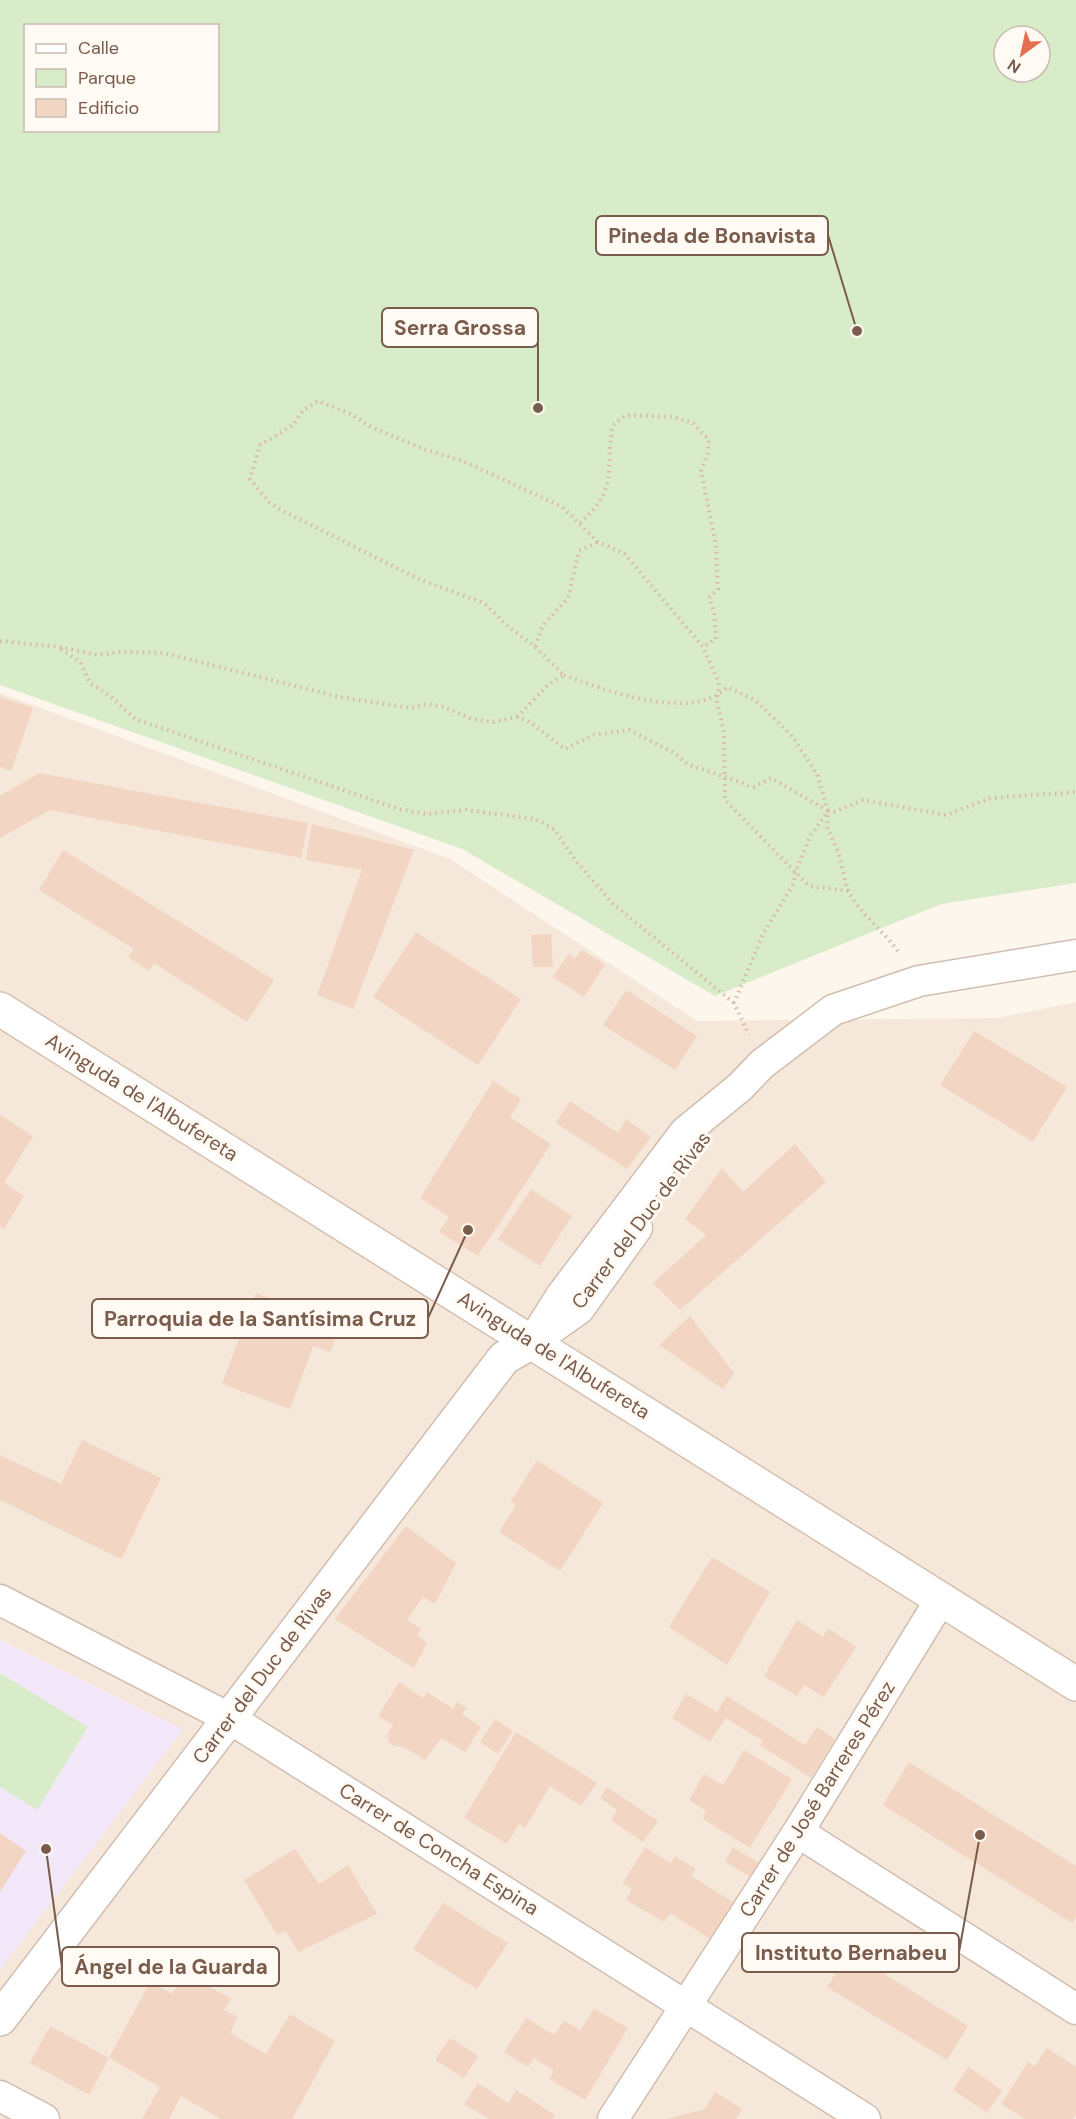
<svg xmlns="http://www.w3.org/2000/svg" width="1076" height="2119" viewBox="0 0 1076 2119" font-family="'DM Sans',sans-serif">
  <rect width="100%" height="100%" fill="#fdf6ec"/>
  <polygon fill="#f5e8da" points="0,693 450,859 697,1021 997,1018 1076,1002 1076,2119 0,2119"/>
  <polygon fill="#f3e8fa" points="0,1640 183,1729 0,1970"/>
  <g fill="#d8ecc9" fill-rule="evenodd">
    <path d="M0 0H1076V883L941 904 715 996 462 849 0 685ZM26 26H218V130H26ZM1004 36H1040V72H1004Z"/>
    <polygon points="0,1673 88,1727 37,1810 0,1787"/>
  </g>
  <g fill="#f3d5c3">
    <polygon points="0,697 33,708 11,771 0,767"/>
    <polygon points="39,773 308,823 301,858 50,810 0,838 0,796"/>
    <polygon points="312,824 414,850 353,1009 317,995 362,870 306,860"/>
    <polygon points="63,850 274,980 247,1022 154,963 149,971 128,957 134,949 39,890"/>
    <polygon points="416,932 521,999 478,1065 373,997"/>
    <polygon points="551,934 553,967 533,967 531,935"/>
    <polygon points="582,950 605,965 584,997 553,977 569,953 575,959"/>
    <polygon points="626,990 697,1036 675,1070 603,1025"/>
    <polygon points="974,1031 1067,1087 1033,1142 940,1085"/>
    <polygon points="493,1081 521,1099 510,1117 551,1144 478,1256 439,1232 449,1217 420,1198"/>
    <polygon points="570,1101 618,1133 626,1119 651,1137 627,1169 556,1123"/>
    <polygon points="0,1115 33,1136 4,1183 24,1196 4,1229 0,1227"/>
    <polygon points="795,1144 826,1182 680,1310 653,1283 706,1235 685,1219 722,1168 743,1192"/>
    <polygon points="531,1189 572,1216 540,1266 498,1239"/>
    <polygon points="256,1293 341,1324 330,1352 313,1346 290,1409 222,1384"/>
    <polygon points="690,1316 734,1373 723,1389 659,1345"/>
    <polygon points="82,1440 161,1478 121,1559 0,1500 0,1455 61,1484"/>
    <polygon points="537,1460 603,1503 560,1571 499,1532 516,1505 511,1501"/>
    <polygon points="406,1526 456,1563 435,1604 423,1597 407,1620 421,1629 417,1635 427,1643 414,1668 335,1619"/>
    <polygon points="712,1557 770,1592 727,1665 669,1627"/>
    <polygon points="797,1620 823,1637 828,1628 856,1647 824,1697 804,1685 797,1696 764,1676"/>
    <polygon points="399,1682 423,1698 427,1692 453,1709 457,1702 467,1708 462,1714 481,1727 465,1752 441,1738 425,1760 404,1747 394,1746 388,1741 388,1732 393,1725 378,1716"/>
    <polygon points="686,1694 717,1712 727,1696 805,1745 817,1727 835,1739 811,1778 760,1745 763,1741 726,1718 710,1742 672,1718"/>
    <polygon points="495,1719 513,1731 498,1754 480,1742"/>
    <polygon points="516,1732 597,1783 581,1806 550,1786 525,1828 519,1824 507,1844 464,1818"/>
    <polygon points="744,1750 792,1779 750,1848 703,1819 706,1811 689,1800 704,1774 723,1785"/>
    <polygon points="909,1762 1076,1866 1076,1917 1072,1923 883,1805"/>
    <polygon points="607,1787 658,1821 643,1842 611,1820 617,1810 600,1798"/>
    <polygon points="0,1833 26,1851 0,1892"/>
    <polygon points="645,1847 671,1863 675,1856 696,1869 691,1876 733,1902 710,1939 670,1913 664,1922 626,1900 632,1889 623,1883"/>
    <polygon points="733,1847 759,1863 751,1877 725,1862"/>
    <polygon points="295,1849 319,1884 348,1865 377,1914 298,1952 286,1931 277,1935 244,1880"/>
    <polygon points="443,1903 508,1943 477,1989 413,1949"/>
    <polygon points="849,1952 968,2026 947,2060 827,1987"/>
    <polygon points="184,1972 231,1999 224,2010 238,2017 230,2033 266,2054 290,2014 335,2041 292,2119 221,2119 181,2096 169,2119 142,2119 160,2087 109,2058 150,1982 172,1994"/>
    <polygon points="594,2009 628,2028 585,2100 549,2079 554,2071 534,2058 528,2067 504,2052 526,2018 554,2035 564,2021 580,2030"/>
    <polygon points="50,2026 109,2058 89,2095 30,2063"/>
    <polygon points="450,2038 478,2056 464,2078 435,2060"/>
    <polygon points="1047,2048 1076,2067 1076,2114 1073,2119 1026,2119 1001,2104 1028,2062 1035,2066"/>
    <polygon points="968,2067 1002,2090 987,2113 953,2090"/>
    <polygon points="478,2083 508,2103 516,2090 555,2115 553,2119 489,2119 464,2104"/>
    <polygon points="715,2092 742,2109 736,2119 667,2119 705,2109"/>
  </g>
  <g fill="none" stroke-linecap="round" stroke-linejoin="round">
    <g stroke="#d1beb0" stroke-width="33">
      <g id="minor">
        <polyline points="545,1333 579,1309 637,1228"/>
        <polyline points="532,1342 561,1296 685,1132 740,1087 762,1064 833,1010 919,981 1076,955"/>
        <polyline points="0,1600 229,1718 865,2119"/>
        <polyline points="798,1832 1076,2009"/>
        <polyline points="0,2096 44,2119"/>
        <polyline points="613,2119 798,1832 941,1599"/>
      </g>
    </g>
    <g stroke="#d1beb0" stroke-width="36">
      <polyline id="tertiary" points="0,2019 504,1358 532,1342"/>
    </g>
    <g stroke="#d6c0b0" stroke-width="36">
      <polyline id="secondary" points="0,1009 1076,1684"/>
    </g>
    <g stroke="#d9b8a5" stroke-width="4" stroke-dasharray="1.5 4.5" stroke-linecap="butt">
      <path d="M580 523C620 487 604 472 613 425L626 415 673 417 693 423 709 440 708 452 701 471 716 545 718 589 709 598 714 611 716 639 703 647"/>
      <polyline points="0,641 59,647 98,655 121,652 164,653 339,697 411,708 427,704 444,707 472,719 493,722 517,717 530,722 565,749 594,735 629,730 676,754 687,764 754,787 771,778 828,811 811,835 795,872 794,883 763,934 734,1003 749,1035"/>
      <polyline points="535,646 543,625 568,598 579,551 598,542"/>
      <polyline points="61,649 80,662 90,683 110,696 135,719 399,809 426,814 466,810 535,819 554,829 576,861 613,904 734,1003"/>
      <path d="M564 675C604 690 693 723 727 687L755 700 792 736 817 774 828 811 827 827 838 852 848 891"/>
      <path d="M517 717 548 685 564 675 534 646 509 627 484 603 421 580 285 512 269 502 250 479 260 445 293 425 303 410 318 401 351 414 369 426 421 448 468 463 562 507 598 542 625 554 703 647 719 683 717 702 724 732 725 800 809 886 848 891C861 915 884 931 900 954"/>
      <polyline points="828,811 834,812 863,800 946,815 991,798 1076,792"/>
    </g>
    <use href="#minor" stroke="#fff" stroke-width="30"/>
    <use href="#tertiary" stroke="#fff" stroke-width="33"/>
    <use href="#secondary" stroke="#fff" stroke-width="33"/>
  </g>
  <g text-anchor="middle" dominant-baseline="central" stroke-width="6" stroke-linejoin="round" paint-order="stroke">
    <g font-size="20" fill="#7a5c4d" stroke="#fffaf3">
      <text transform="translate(142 1097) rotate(32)">Avinguda de l'Albufereta</text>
      <text transform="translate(641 1220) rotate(-53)">Carrer del Duc de Rivas</text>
      <text transform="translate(554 1355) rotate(32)">Avinguda de l'Albufereta</text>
      <text transform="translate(262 1675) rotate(-53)">Carrer del Duc de Rivas</text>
      <text transform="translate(817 1799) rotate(-58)">Carrer de José Barreres Pérez</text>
      <text transform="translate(439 1849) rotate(32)">Carrer de Concha Espina</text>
    </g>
  </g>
  <path fill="none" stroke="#7a5c4d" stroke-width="2" d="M857 331L828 235M538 408L538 328M468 1230L428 1318M980 1835L959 1952M46 1849L62 1967"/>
  <g fill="#7a5c4d" stroke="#fffaf3" stroke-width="2">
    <circle cx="857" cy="331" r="6"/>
    <circle cx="538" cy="408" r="6"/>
    <circle cx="468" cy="1230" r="6"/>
    <circle cx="980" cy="1835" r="6"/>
    <circle cx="46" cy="1849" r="6"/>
  </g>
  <g fill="#fffaf3" stroke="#7a5c4d" stroke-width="2">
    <rect x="596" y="216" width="232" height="39" rx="6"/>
    <rect x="382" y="308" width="156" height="39" rx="6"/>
    <rect x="92" y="1299" width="336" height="39" rx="6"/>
    <rect x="742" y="1933" width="217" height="39" rx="6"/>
    <rect x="62" y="1947" width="217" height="39" rx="6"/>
  </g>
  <g font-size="21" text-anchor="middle" font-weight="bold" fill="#7a5c4d">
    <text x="712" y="243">Pineda de Bonavista</text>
    <text x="460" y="335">Serra Grossa</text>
    <text x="260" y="1326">Parroquia de la Santísima Cruz</text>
    <text x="851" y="1960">Instituto Bernabeu</text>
    <text x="171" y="1974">Ángel de la Guarda</text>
  </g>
  <rect x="24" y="24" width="195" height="108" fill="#fffaf3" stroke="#cabbb1" stroke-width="1.5"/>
  <rect x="36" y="44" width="30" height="9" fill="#ffffff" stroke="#cabbb1" stroke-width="1.5"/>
  <text x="78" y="54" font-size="18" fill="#7a5c4d">Calle</text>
  <rect x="36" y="69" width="30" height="18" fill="#d8ecc9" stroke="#cabbb1" stroke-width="1.5"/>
  <text x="78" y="84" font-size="18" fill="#7a5c4d">Parque</text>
  <rect x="36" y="99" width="30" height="18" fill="#f3d5c3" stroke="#cabbb1" stroke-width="1.5"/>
  <text x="78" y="114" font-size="18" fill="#7a5c4d">Edificio</text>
  <g transform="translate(1022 54) rotate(213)"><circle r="28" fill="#fffaf3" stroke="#cabbb1" stroke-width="1.5"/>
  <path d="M0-4.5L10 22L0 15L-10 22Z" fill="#e76f51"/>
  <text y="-9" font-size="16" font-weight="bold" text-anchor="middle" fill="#7a5c4d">N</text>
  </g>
</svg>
